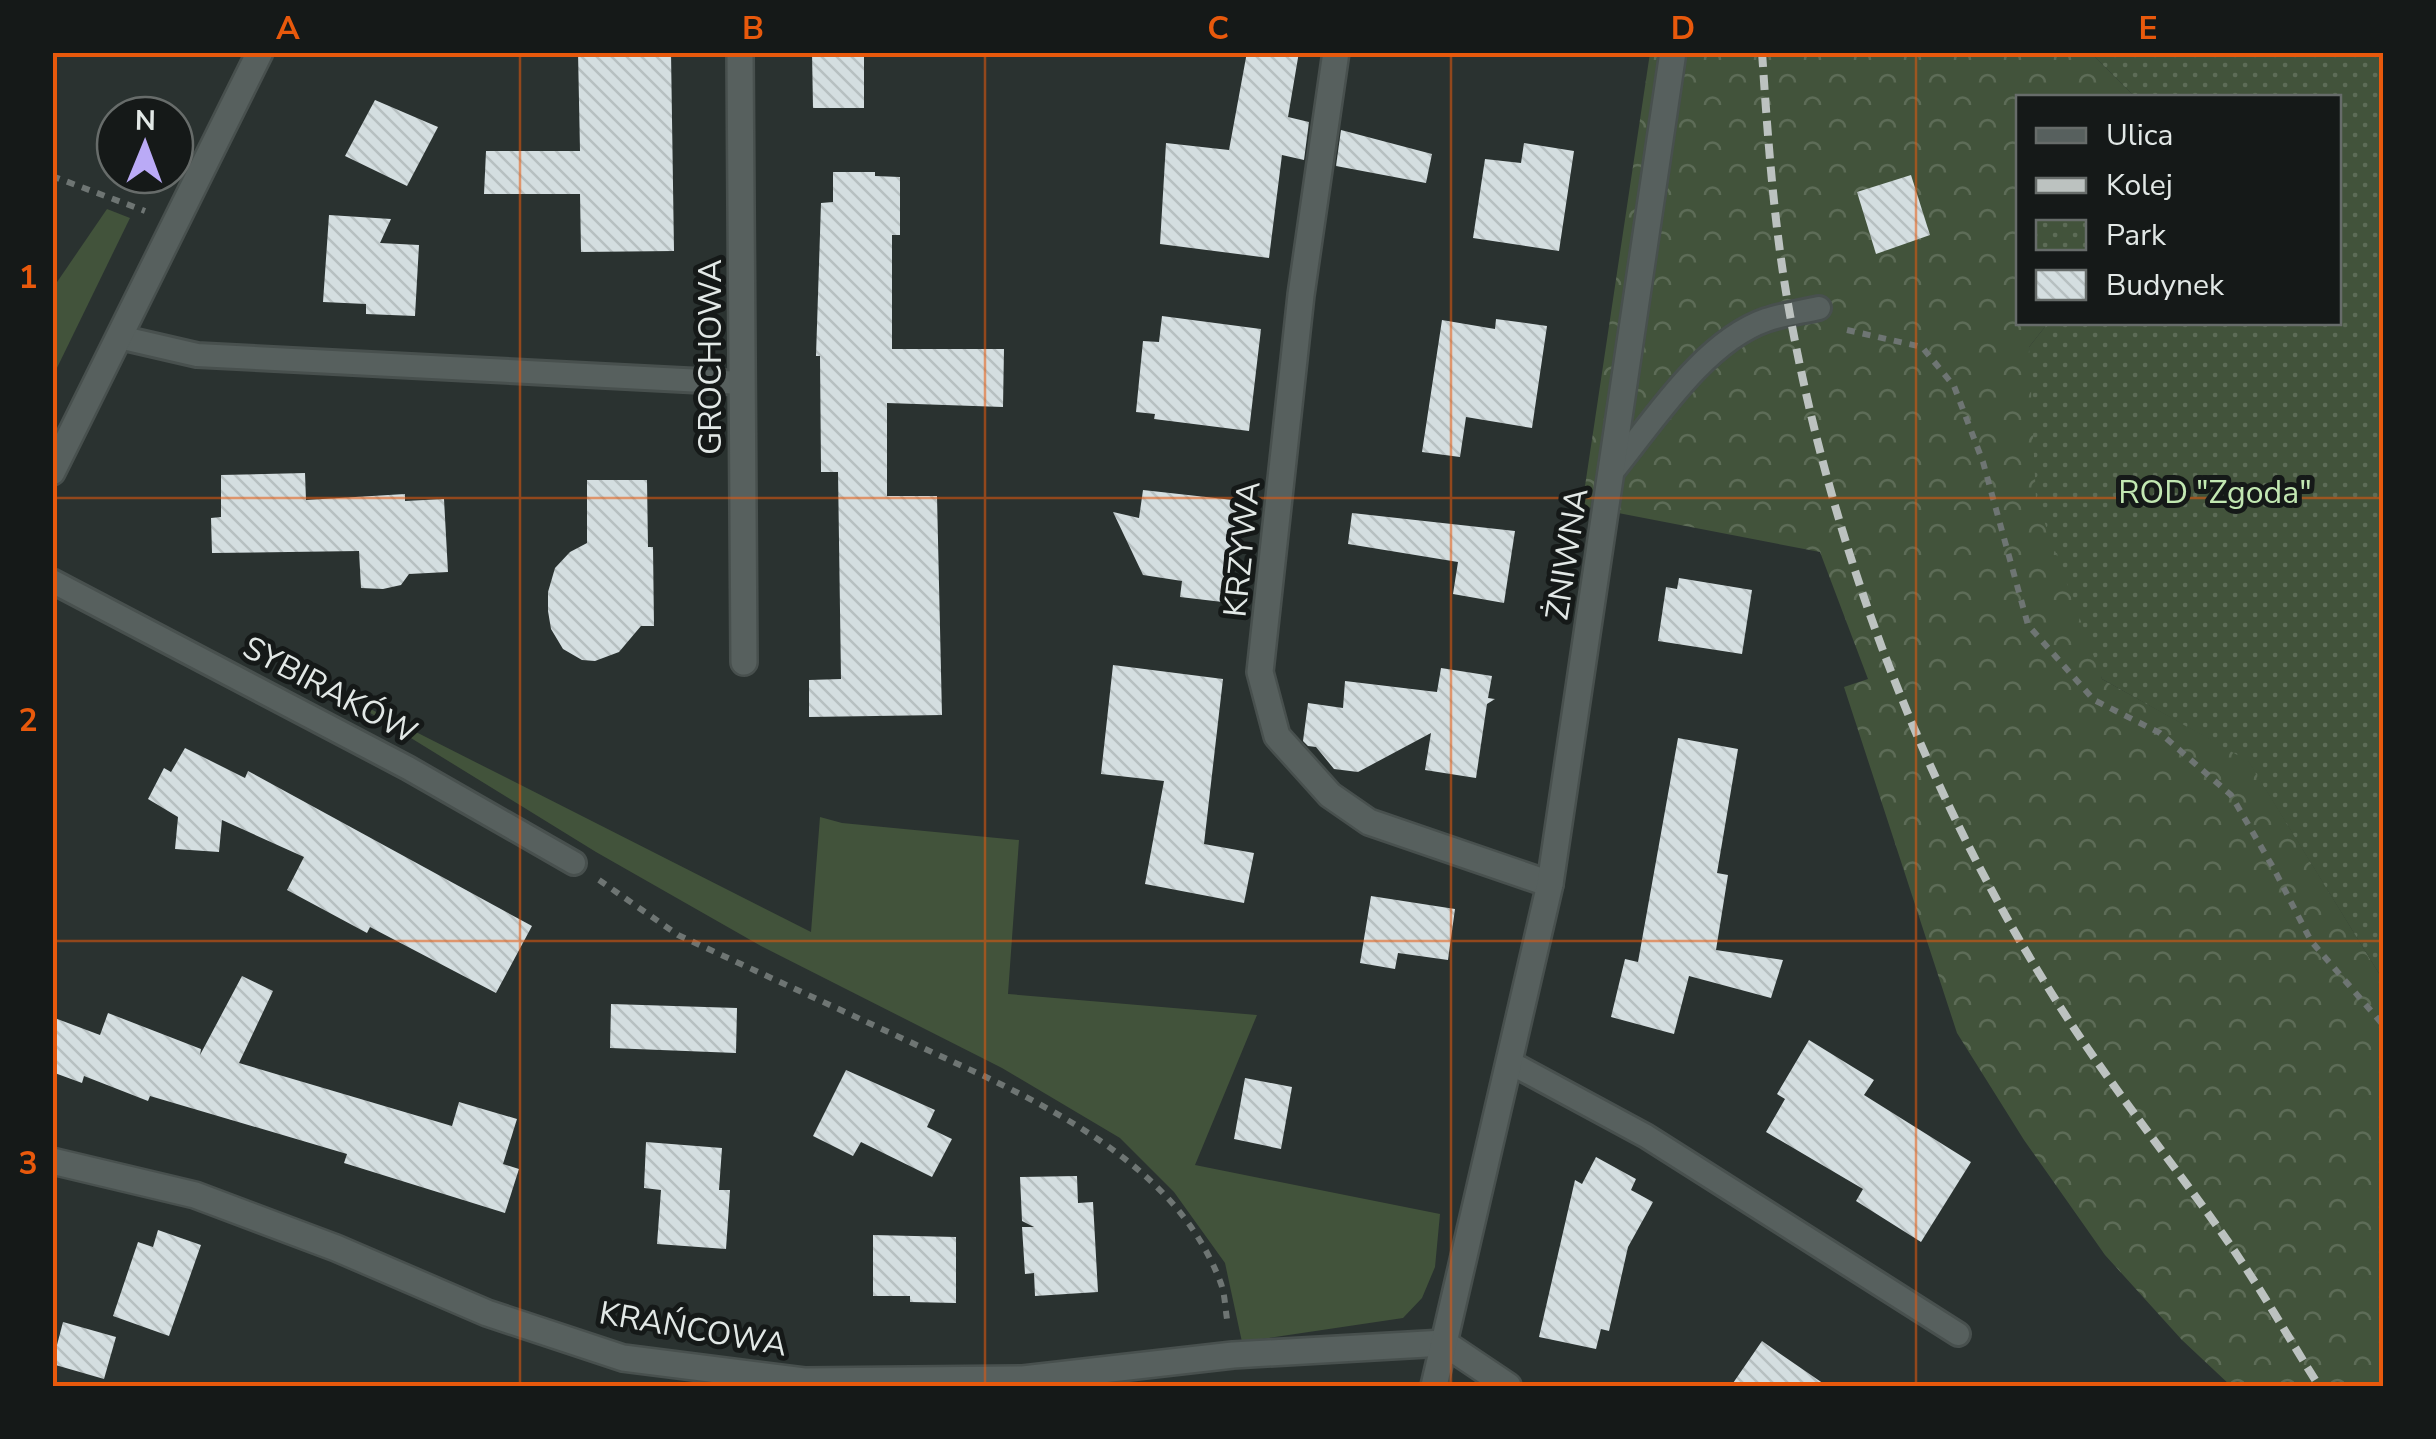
<svg xmlns="http://www.w3.org/2000/svg" width="2436" height="1439" viewBox="0 0 2436 1439" font-family="'Nunito Sans',sans-serif">
  <defs>
    <pattern id="forest-crowns" width="20" height="18" patternUnits="userSpaceOnUse" patternTransform="scale(2.5)"><rect width="20" height="18" fill="#42533b"/><path d="M2 6a3 3 0 1 1 6 0M12 15a3 3 0 1 1 6 0" fill="none" stroke="#5d6c57"/></pattern>
    <pattern id="park-dots" width="8" height="8" patternUnits="userSpaceOnUse" patternTransform="scale(2.5)"><rect width="8" height="8" fill="#42533b"/><path d="M2 2h.1M6 6h.1" fill="none" stroke="#5d6c57" stroke-width="1.8" stroke-linecap="round"/></pattern>
    <pattern id="building-back-hatch" width="6" height="6" patternUnits="userSpaceOnUse" patternTransform="scale(2.5)"><rect width="6" height="6" fill="#d4dee0"/><path d="M-1 5l2 2M0 0l6 6M5-1l2 2" fill="none" stroke="#b7c0c1"/></pattern>
  </defs>
  <rect width="100%" height="100%" fill="#2a3230"/>
  <g fill="#42533b">
    <polygon points="107,209 130,218 53,376 53,288"/>
    <polygon points="333,690 811,932 820,817 842,823 1019,840 1008,994 1257,1015 1195,1165 1440,1214 1435,1267 1422,1298 1403,1318 1242,1342 1225,1263 1174,1192 1120,1138 1002,1068 761,946 596,852"/>
  </g>
  <polygon fill="url(#forest-crowns)" points="1650,53 2091,53 2135,97 2018,98 2018,322 2048,323 2029,347 2102,679 2248,760 2383,980 2383,1386 2231,1386 2182,1340 2105,1255 2024,1140 1957,1033 1844,687 1868,679 1820,552 1582,506"/>
  <polygon fill="url(#park-dots)" points="2091,53 2383,53 2383,980 2248,761 2102,679 2036,499 2029,347 2048,323 2338,322 2338,98 2135,97"/>
  <g fill="url(#building-back-hatch)">
    <polygon points="578,52 671,52 674,251 581,252 580,194 484,194 486,151 580,151"/>
    <polygon points="812,52 864,52 864,108 813,108"/>
    <polygon points="1247,52 1299,52 1288,117 1309,122 1304,160 1282,155 1269,258 1160,244 1166,143 1229,150"/>
    <polygon points="375,100 438,127 407,186 345,156"/>
    <polygon points="1341,130 1432,154 1426,183 1336,166"/>
    <polygon points="1524,143 1574,151 1559,251 1473,238 1485,159 1521,163"/>
    <polygon points="833,172 875,172 875,176 900,177 900,235 892,235 892,349 1004,349 1003,407 887,403 887,496 937,496 942,715 809,717 809,680 841,679 838,472 821,472 820,356 816,356 821,203 833,202"/>
    <polygon points="1911,175 1930,235 1876,254 1857,192"/>
    <polygon points="329,215 391,219 380,243 419,245 415,316 366,314 366,304 323,302"/>
    <polygon points="1162,316 1261,329 1249,431 1154,419 1155,414 1136,412 1143,341 1159,342"/>
    <polygon points="1496,319 1547,326 1532,428 1466,417 1460,457 1422,452 1442,320 1495,329"/>
    <polygon points="305,473 306,500 405,494 405,501 444,499 448,572 409,574 401,585 383,589 361,588 359,551 212,553 211,518 221,517 221,475"/>
    <polygon points="587,480 647,480 648,547 653,547 654,626 641,626 619,652 595,661 582,660 563,649 551,629 548,611 548,592 555,568 570,552 587,543"/>
    <polygon points="1143,490 1242,501 1231,603 1180,597 1182,581 1143,575 1113,512 1139,518"/>
    <polygon points="1352,513 1515,531 1504,603 1453,594 1458,562 1348,544"/>
    <polygon points="1679,578 1752,590 1742,654 1658,641 1666,587 1677,589"/>
    <polygon points="1113,665 1223,679 1204,844 1254,853 1244,903 1145,884 1164,781 1101,774"/>
    <polygon points="1441,668 1492,676 1488,698 1495,699 1487,704 1476,778 1425,770 1431,733 1358,772 1334,769 1316,747 1308,746 1303,741 1308,703 1343,708 1345,681 1437,692"/>
    <polygon points="1678,738 1738,749 1717,873 1728,875 1716,950 1783,960 1771,998 1689,976 1674,1034 1611,1017 1625,959 1638,962"/>
    <polygon points="185,748 245,778 248,771 532,926 496,993 370,927 367,933 287,890 304,857 222,820 219,852 175,849 178,817 148,799 164,768 171,772"/>
    <polygon points="1371,896 1455,909 1448,960 1398,953 1395,969 1360,963"/>
    <polygon points="242,976 273,991 239,1063 452,1126 459,1102 517,1119 503,1164 519,1169 505,1213 344,1163 347,1154 150,1096 148,1101 84,1076 82,1083 52,1072 52,1017 100,1035 108,1013 201,1049 200,1055"/>
    <polygon points="611,1004 737,1008 736,1053 610,1048"/>
    <polygon points="1809,1040 1874,1080 1864,1095 1971,1162 1921,1242 1856,1201 1863,1189 1766,1132 1785,1099 1777,1094"/>
    <polygon points="846,1070 935,1110 927,1127 952,1139 932,1177 861,1142 853,1156 813,1136"/>
    <polygon points="1245,1078 1292,1087 1281,1149 1234,1139"/>
    <polygon points="646,1142 722,1148 719,1190 730,1190 726,1249 657,1244 661,1190 644,1188"/>
    <polygon points="1596,1157 1636,1179 1631,1190 1653,1202 1628,1247 1609,1331 1601,1329 1596,1349 1539,1337 1575,1180 1582,1184"/>
    <polygon points="1077,1176 1078,1203 1093,1202 1098,1292 1035,1296 1034,1273 1025,1274 1022,1227 1034,1227 1022,1221 1020,1177"/>
    <polygon points="158,1230 201,1245 169,1336 113,1316 138,1242 153,1247"/>
    <polygon points="873,1235 956,1237 956,1303 910,1302 910,1296 873,1296"/>
    <polygon points="63,1322 116,1337 104,1379 52,1364"/>
    <polygon points="1762,1341 1779,1353 1827,1386 1731,1386"/>
  </g>
  <g fill="none" stroke-linecap="round" stroke-linejoin="round">
    <g stroke="#48504e" stroke-width="28">
      <g id="lane">
        <polyline points="119,337 197,355 742,383"/>
        <path d="M1612 472C1653 422 1703 342 1766 320 1783 314 1802 312 1819 308"/>
        <polyline points="52,581 408,768 574,863"/>
        <polyline points="1509,1062 1646,1136 1958,1334"/>
      </g>
    </g>
    <g stroke="#48504e" stroke-width="30">
      <g id="street">
        <polyline points="740,52 744,662"/>
        <polyline points="1336,52 1301,295 1260,672 1277,736 1330,795 1369,822 1550,884"/>
        <polyline points="52,1161 195,1195 336,1248 487,1313 623,1358 804,1381 1023,1379 1233,1355 1444,1343 1508,1386"/>
        <polyline points="1434,1386 1550,884 1673,52"/>
      </g>
    </g>
    <g stroke="#48504e" stroke-width="30">
      <polyline id="secondary" points="52,472 260,52"/>
    </g>
    <g stroke="#6e7573" stroke-width="6" stroke-dasharray="8 8" stroke-linecap="butt">
      <polyline points="52,176 145,211"/>
      <polyline points="1847,330 1922,347 1954,386 1983,462 2028,625 2094,700 2160,733 2231,795 2274,869 2311,941 2384,1026"/>
      <path d="M599 880 678 935 986 1077C1079 1122 1181 1179 1220 1281 1225 1293 1225 1307 1227 1319"/>
    </g>
    <use href="#lane" stroke="#57605e" stroke-width="22"/>
    <use href="#street" stroke="#57605e" stroke-width="25"/>
    <use href="#secondary" stroke="#57605e" stroke-width="25"/>
    <path stroke="#bcc2c0" stroke-width="8" stroke-dasharray="15 8" stroke-linecap="butt" d="M1762 52C1768 140 1774 228 1790 315 1833 551 1924 790 2052 994 2106 1081 2172 1161 2231 1246 2262 1291 2290 1340 2319 1386"/>
  </g>
  <path fill="none" stroke="#e8590c" stroke-width="2.5" stroke-opacity="0.55" d="M520 52V1386M985 52V1386M1451 52V1386M1916 52V1386M52 498H2384M52 941H2384"/>
  <g text-anchor="middle" dominant-baseline="central" stroke-width="10" stroke-linejoin="round" paint-order="stroke">
    <g font-size="32" fill="#e2e8e6" stroke="#151918">
      <text transform="translate(710 357) rotate(-90)">GROCHOWA</text>
      <text transform="translate(1242 549) rotate(-84)">KRZYWA</text>
      <text transform="translate(1567 554) rotate(-81)">ŻNIWNA</text>
      <text transform="translate(330 690) rotate(28)">SYBIRAKÓW</text>
      <text transform="translate(693 1329) rotate(10)">KRAŃCOWA</text>
    </g>
    <g font-size="32" fill="#c2e8b2" stroke="#151918">
      <text x="2215" y="492">ROD "Zgoda"</text>
    </g>
  </g>
  <rect width="2436" height="1439" fill="none" stroke="#151918" stroke-width="110"/>
  <rect x="2016" y="95" width="325" height="230" fill="#151918" stroke="#676c6a" stroke-width="2.5"/>
  <rect x="2036" y="128" width="50" height="15" fill="#57605e" stroke="#676c6a" stroke-width="2.5"/>
  <text x="2106" y="145" font-size="30" fill="#e2e8e6">Ulica</text>
  <rect x="2036" y="178" width="50" height="15" fill="#bcc2c0" stroke="#676c6a" stroke-width="2.5"/>
  <text x="2106" y="195" font-size="30" fill="#e2e8e6">Kolej</text>
  <rect x="2036" y="220" width="50" height="30" fill="url(#park-dots)" stroke="#676c6a" stroke-width="2.5"/>
  <text x="2106" y="245" font-size="30" fill="#e2e8e6">Park</text>
  <rect x="2036" y="270" width="50" height="30" fill="url(#building-back-hatch)" stroke="#676c6a" stroke-width="2.5"/>
  <text x="2106" y="295" font-size="30" fill="#e2e8e6">Budynek</text>
  <g transform="translate(145 145) rotate(1)"><circle r="48" fill="#151918" stroke="#676c6a" stroke-width="2.5"/>
  <path d="M0-8L18 38L0 25L-18 38Z" fill="#baaaf6"/>
  <text y="-15" font-size="28" font-weight="bold" text-anchor="middle" fill="#e2e8e6">N</text>
  </g>
  <rect x="55" y="55" width="2326" height="1329" fill="none" stroke="#e8590c" stroke-width="4"/>
  <g font-size="32" text-anchor="middle" font-weight="bold" fill="#e8590c">
    <text x="288" y="39">A</text>
    <text x="753" y="39">B</text>
    <text x="1218" y="39">C</text>
    <text x="1683" y="39">D</text>
    <text x="2148" y="39">E</text>
    <text x="28" y="288">1</text>
    <text x="28" y="731">2</text>
    <text x="28" y="1174">3</text>
  </g>
</svg>
